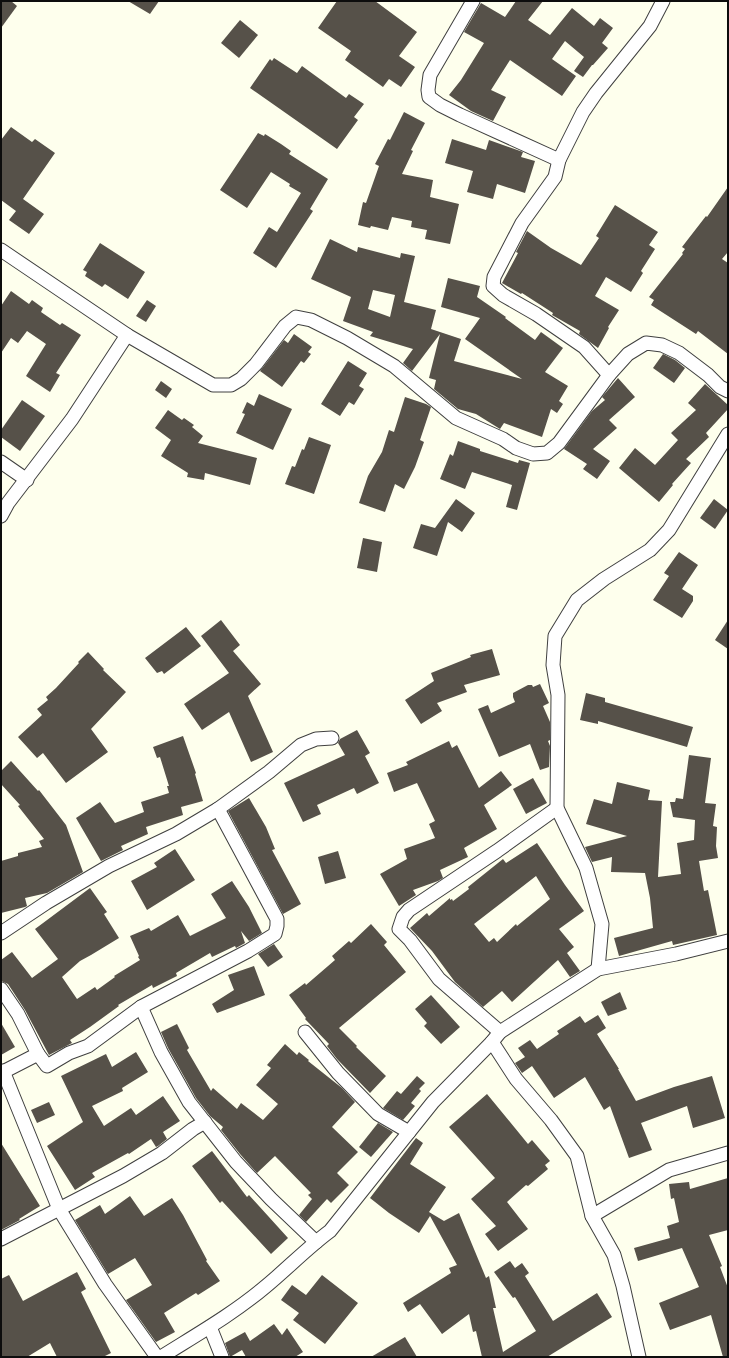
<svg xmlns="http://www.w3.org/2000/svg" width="729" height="1358" viewBox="0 0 729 1358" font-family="'Times New Roman',serif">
  <rect width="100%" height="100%" fill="#feffed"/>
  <g fill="#565149" fill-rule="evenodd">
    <polygon points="1,1 11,1 17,6 1,28"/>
    <polygon points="128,1 159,1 150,14"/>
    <polygon points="337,1 375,1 417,32 399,56 415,67 401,87 389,79 383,87 345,60 351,51 318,28"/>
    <polygon points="516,1 543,1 528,20 550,35 572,8 594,26 600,18 613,28 602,43 608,48 593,65 592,65 583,77 574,71 584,57 565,41 552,59 576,76 562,96 510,60 491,90 506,97 493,121 471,111 449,95 461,80 484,43 464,32 481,3 505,17"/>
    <polygon points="240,20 258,35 239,58 221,43"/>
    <polygon points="274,58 297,73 302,66 346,98 349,94 364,104 354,117 358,120 337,149 250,88 270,59 272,61"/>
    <polygon points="404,112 425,123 411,150 413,151 402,174 433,180 430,197 459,204 450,244 425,239 427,230 411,227 412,221 392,217 388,230 371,226 370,228 358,225 363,202 366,203 379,166 375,164 388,139 390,140"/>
    <polygon points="11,127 32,142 35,139 55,153 23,199 44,214 29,234 9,220 16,211 1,200 1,140"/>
    <polygon points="258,133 264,136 265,134 281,144 291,151 289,154 328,179 310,209 313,211 276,268 253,253 269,227 277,232 301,193 289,186 290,184 271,172 247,208 220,190"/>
    <polygon points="452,139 486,150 489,140 523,152 521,157 535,161 525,193 497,184 493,199 467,192 473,171 445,163"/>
    <polygon points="728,187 728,252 722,259 728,263 728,354 698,331 696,334 651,305 654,300 649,297 683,254 682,253 685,249 682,247 706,216 707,217"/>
    <polygon points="615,205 658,232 649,245 655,249 641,271 643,273 631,292 606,277 595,296 619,310 608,327 609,328 598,348 579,334 580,331 552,315 553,313 522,293 521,294 502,283 518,253 516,252 527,231 551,248 581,265 599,238 596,236"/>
    <path d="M330 239 357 252 358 247 400 258 401 253 415 256 404 302 436 310 431 329 461 339 454 361 522 379 465 339 480 318 441 307 448 278 480 286 477 297 506 317 505 318 535 340 541 332 563 348 545 372 568 386 559 401 563 404 557 413 551 409 542 437 504 423 500 429 476 414 458 409 434 389 436 380 429 378 440 334 412 371 403 363 413 349 370 336 373 332 343 321 351 297 311 279ZM373 290 395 295 390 317 368 309Z"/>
    <polygon points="100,243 145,272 128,299 105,284 102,287 85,276 87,272 83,270"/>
    <polygon points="11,291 29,304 32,300 43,308 41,312 60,325 62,323 81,335 56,373 60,375 50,392 26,376 46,344 27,331 18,343 11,338 1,353 1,306"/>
    <polygon points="147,300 156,306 146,322 136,316"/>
    <polygon points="294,334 312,347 308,352 311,354 304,363 301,361 282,387 260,371 284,340 288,343"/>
    <polygon points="663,354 675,360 685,368 674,383 653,368"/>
    <polygon points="348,361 367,373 359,386 364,389 354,405 349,402 340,416 321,404"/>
    <polygon points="618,378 635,397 609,420 617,428 593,449 610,461 597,479 583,469 587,464 564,449 592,411 605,400 602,397"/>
    <polygon points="161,381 172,389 166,398 155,390"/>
    <polygon points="705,384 728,405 728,409 706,433 709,437 686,459 691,463 672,484 673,485 659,502 619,468 635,448 655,465 678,440 671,433 696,410 688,403"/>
    <polygon points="259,394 292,409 273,450 236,433 245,414 242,413 247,402 254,406"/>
    <polygon points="405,397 426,404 431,407 420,440 424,442 415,467 404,489 395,484 385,512 359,503 368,476 382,452 389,430 394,432"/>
    <polygon points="22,400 45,416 20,451 1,437 1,430"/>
    <polygon points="168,410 182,420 184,418 194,425 192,427 203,436 198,443 257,458 250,485 205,473 204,480 187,477 188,473 161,456 171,440 155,428"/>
    <polygon points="309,437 331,445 314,494 285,484 292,466 295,467 302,449 304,450"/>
    <polygon points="458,441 480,449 480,451 518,463 519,460 530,463 517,510 506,507 512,485 472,472 465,489 440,479 450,454 453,456"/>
    <polygon points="456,499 475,513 462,532 448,522 437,556 413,548 421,524 435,528"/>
    <polygon points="714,499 728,510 715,529 700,518"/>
    <polygon points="363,538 382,542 377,572 357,568"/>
    <polygon points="679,552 698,565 682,589 693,596 693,601 682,618 653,600 669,576 664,573"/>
    <polygon points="221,620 240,645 233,651 261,684 248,696 273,752 251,762 229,712 202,730 184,704 229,673 201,636"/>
    <polygon points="728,620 728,649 715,640"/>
    <polygon points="186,627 201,646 164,674 162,671 157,673 145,658"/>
    <polygon points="492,649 500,675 464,685 467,692 437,703 442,711 421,724 405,700 434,681 431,673 471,657 470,655"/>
    <polygon points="88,652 104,669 103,670 126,692 91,729 108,752 66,783 43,753 37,758 18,737 42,715 37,709 48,700 46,697 56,688 79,663 78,662"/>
    <polygon points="540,684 549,703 543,706 550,722 550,740 548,741 550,746 549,767 540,770 530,744 499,757 478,709 488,705 491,713 515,702 513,697 513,693 528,685 532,685 533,687"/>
    <polygon points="586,693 605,698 605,702 693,727 687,747 598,721 598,724 580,720"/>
    <polygon points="357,730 370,753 365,756 379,783 357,794 354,788 317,805 321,814 303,822 284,783 345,755 338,743 340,739"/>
    <polygon points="183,736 196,773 195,774 203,801 181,807 183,815 146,827 148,834 121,846 123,850 101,861 76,818 100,802 115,823 144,812 141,802 169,793 167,786 169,786 160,757 157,758 153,747"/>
    <polygon points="449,741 452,748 457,745 479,788 501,771 512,785 484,805 497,829 464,848 468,857 440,870 443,878 438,881 413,890 416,895 399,906 380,874 407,859 404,849 435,838 429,824 435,821 417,783 394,792 387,773 408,765 406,762"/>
    <polygon points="689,755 711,758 705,803 716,804 713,826 717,827 716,846 718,858 699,861 704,891 708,890 717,935 673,945 672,941 619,956 614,938 653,928 650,898 645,873 611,872 612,857 592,862 585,847 627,836 586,824 594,799 612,804 617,782 650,790 648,800 662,801 658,877 681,874 677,843 694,840 695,820 673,817 670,802 675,802 676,798 683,799"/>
    <polygon points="11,761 38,791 39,790 66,825 83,872 47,893 25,898 27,906 25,907 1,913 1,861 18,856 18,853 42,847 39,841 44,839 18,806 20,805 1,784 1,771"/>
    <polygon points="533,778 547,803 526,814 513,789"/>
    <polygon points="249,798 266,827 275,849 272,850 301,904 283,914 228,811"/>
    <path d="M537 843 565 885 584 911 559 929 574 947 567 953 580 971 570 977 558 960 512 1002 502 991 483 1007 455 982 432 951 410 928 427 913 429 916 450 898V900L452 899 453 901 469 889 468 887 503 859 506 863ZM536 876 550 899 517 926 516 924 497 942 494 938 489 942 474 924Z"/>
    <polygon points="175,849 195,880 147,910 131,881 157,867 154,863"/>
    <polygon points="338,851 346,878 325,884 318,857"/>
    <polygon points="232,881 249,907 262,933 249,941 241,931 245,943 236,948 235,946 212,957 210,953 176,973 177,976 153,988 152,985 118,1005 119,1006 90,1027 70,1040 72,1043 49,1055 25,1010 8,984 1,981 1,960 12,952 32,978 58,959 35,929 90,888 107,912 104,914 119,938 91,955 80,961 62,977 77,999 95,987 97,990 115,977 114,976 140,960 138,957 139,956 130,936 149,928 151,931 178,915 190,936 226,918 211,894"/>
    <polygon points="371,924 387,942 384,945 406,972 339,1028 357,1046 356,1047 386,1076 370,1093 337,1059 327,1046 329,1044 305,1019 306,1018 289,995 305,983 306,985 335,960 332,956 349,941 351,943"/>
    <polygon points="274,944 283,957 268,967 258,954"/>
    <polygon points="254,966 265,995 217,1013 212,1004 234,990 228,975"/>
    <polygon points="620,992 627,1009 608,1016 601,1002"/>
    <polygon points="431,995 460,1027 441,1044 424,1026 427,1023 415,1009"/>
    <polygon points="598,1015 606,1028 597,1034 619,1069 618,1069 636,1101 674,1087 712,1076 725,1118 693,1128 687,1106 641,1123 652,1150 629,1158 610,1106 604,1110 585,1077 554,1098 532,1066 522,1073 515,1063 525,1057 518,1048 530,1040 537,1049 559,1034 557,1031 580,1016 585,1023"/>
    <polygon points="1,1023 15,1047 1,1055"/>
    <polygon points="177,1024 189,1048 187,1050 211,1091 213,1088 237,1109 241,1103 263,1120 278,1104 256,1085 271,1068 267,1065 285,1044 297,1055 299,1052 309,1060 308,1061 342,1088 355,1102 332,1127 358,1152 337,1173 349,1185 331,1203 327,1199 306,1222 299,1215 312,1199 308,1195 311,1193 275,1156 257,1173 240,1154 221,1130 223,1127 210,1116 196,1098 168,1048 161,1032"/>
    <polygon points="136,1052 148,1072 122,1088 123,1091 92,1106 104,1126 131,1108 136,1115 163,1096 180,1121 163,1132 167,1139 158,1146 156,1147 151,1139 129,1154 128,1153 92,1173 95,1177 75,1190 47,1146 83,1122 61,1076 106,1054 112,1067"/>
    <polygon points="417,1076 425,1083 419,1089 421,1091 411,1103 415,1106 403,1120 383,1108 397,1091 401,1094"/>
    <polygon points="487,1094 528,1144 532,1140 550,1161 545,1165 548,1169 528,1186 526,1185 507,1202 528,1229 498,1251 485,1234 496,1226 471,1199 495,1178 449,1127"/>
    <polygon points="49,1102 55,1115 37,1123 31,1110"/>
    <polygon points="378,1123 393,1132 371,1157 359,1147"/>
    <polygon points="416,1138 423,1143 410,1164 446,1187 429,1212 444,1221 459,1213 486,1278 489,1276 496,1308 493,1308 503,1352 536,1331 515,1297 513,1298 494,1272 510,1261 515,1268 522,1263 529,1273 525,1276 553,1321 597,1293 612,1317 547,1357 482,1357 476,1331 473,1332 469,1314 442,1334 420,1304 408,1312 403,1303 451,1273 449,1268 457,1265 430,1216 419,1233 389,1213 370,1198"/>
    <polygon points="1,1143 40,1206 19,1219 20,1220 1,1230"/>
    <polygon points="212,1151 247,1197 249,1195 288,1238 271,1254 222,1201 220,1203 192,1166"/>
    <polygon points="728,1178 728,1230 709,1235 722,1266 720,1267 728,1288 728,1357 723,1357 711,1315 670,1330 659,1303 699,1287 682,1248 638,1261 634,1248 670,1238 667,1226 679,1222 674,1198 671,1199 669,1184 689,1182 690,1189"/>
    <polygon points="130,1196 144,1216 172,1198 183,1215 207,1260 206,1261 220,1281 198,1295 196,1293 164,1313 175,1332 156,1342 126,1300 152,1285 135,1258 108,1274 75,1220 100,1205 105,1214"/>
    <polygon points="77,1272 86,1289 81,1292 111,1353 103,1357 57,1357 50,1343 27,1357 1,1357 1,1279 9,1275 23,1301"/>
    <polygon points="322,1275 358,1303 325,1344 293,1320 299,1313 281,1300 292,1285 306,1295"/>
    <polygon points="274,1324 282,1335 287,1328 303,1352 295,1357 246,1357 242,1350 230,1357 225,1343 245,1332 250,1341"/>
    <polygon points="405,1337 417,1357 371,1357"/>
  </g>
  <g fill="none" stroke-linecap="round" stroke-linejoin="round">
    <g stroke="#404040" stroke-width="15">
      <g id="minor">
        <polyline points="473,1 430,75 428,90 429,97 440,105 460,115 559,160"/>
        <polyline points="1,250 127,335 213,385 231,385 241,379 256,364 285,326 296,317 311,320 347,338 394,366 456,418 503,439 516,448 533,454 547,453 559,443 609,375 584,347 536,314 503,295 493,286 494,277 522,223 555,177 559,160 583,112 596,93 650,26 663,1"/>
        <polyline points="609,375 628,354 646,343 662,345 679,353 708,375 720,387 728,391"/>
        <polyline points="1,462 27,480"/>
        <polyline points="1,516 8,503 72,419 127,335"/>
        <polyline points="1,933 46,903 109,866 176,834 218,809 269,772 301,745 316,739 332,738"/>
        <polyline points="598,969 602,924 586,868 557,808 558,695 553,665 555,636 577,600 604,579 650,550 669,530 728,434"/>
        <polyline points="1,989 18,1014 38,1054 1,1073"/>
        <polyline points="141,1007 161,1052 189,1102 236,1162 271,1199 316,1242"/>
        <polyline points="305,1032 338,1073 378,1114 409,1132"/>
        <polyline points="500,1032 439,979 410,940 399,929 403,917 409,910 497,851 557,808"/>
        <polyline points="492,1042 516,1079 551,1120 577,1156 592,1216 614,1255 623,1286 639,1357"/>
        <polyline points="38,1054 47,1066 69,1053 88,1046 141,1007 248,951 275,934 277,926 277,919 218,809"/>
        <polyline points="3,1071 59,1209 105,1284 157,1357"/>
        <polyline points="592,1216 669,1170 728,1153"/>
        <polyline points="1,1239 123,1176 162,1153 193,1129 205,1122"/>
        <polyline points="210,1327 222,1357"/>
        <path d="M161 1357C196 1335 233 1314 265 1287 287 1269 307 1248 330 1231L433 1102 492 1042 500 1032 598 969 676 954 728 941"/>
      </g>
    </g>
    <use href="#minor" stroke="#fff" stroke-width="13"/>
  </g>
  <rect width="729" height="1358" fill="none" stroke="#0d0d0d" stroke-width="4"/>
</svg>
